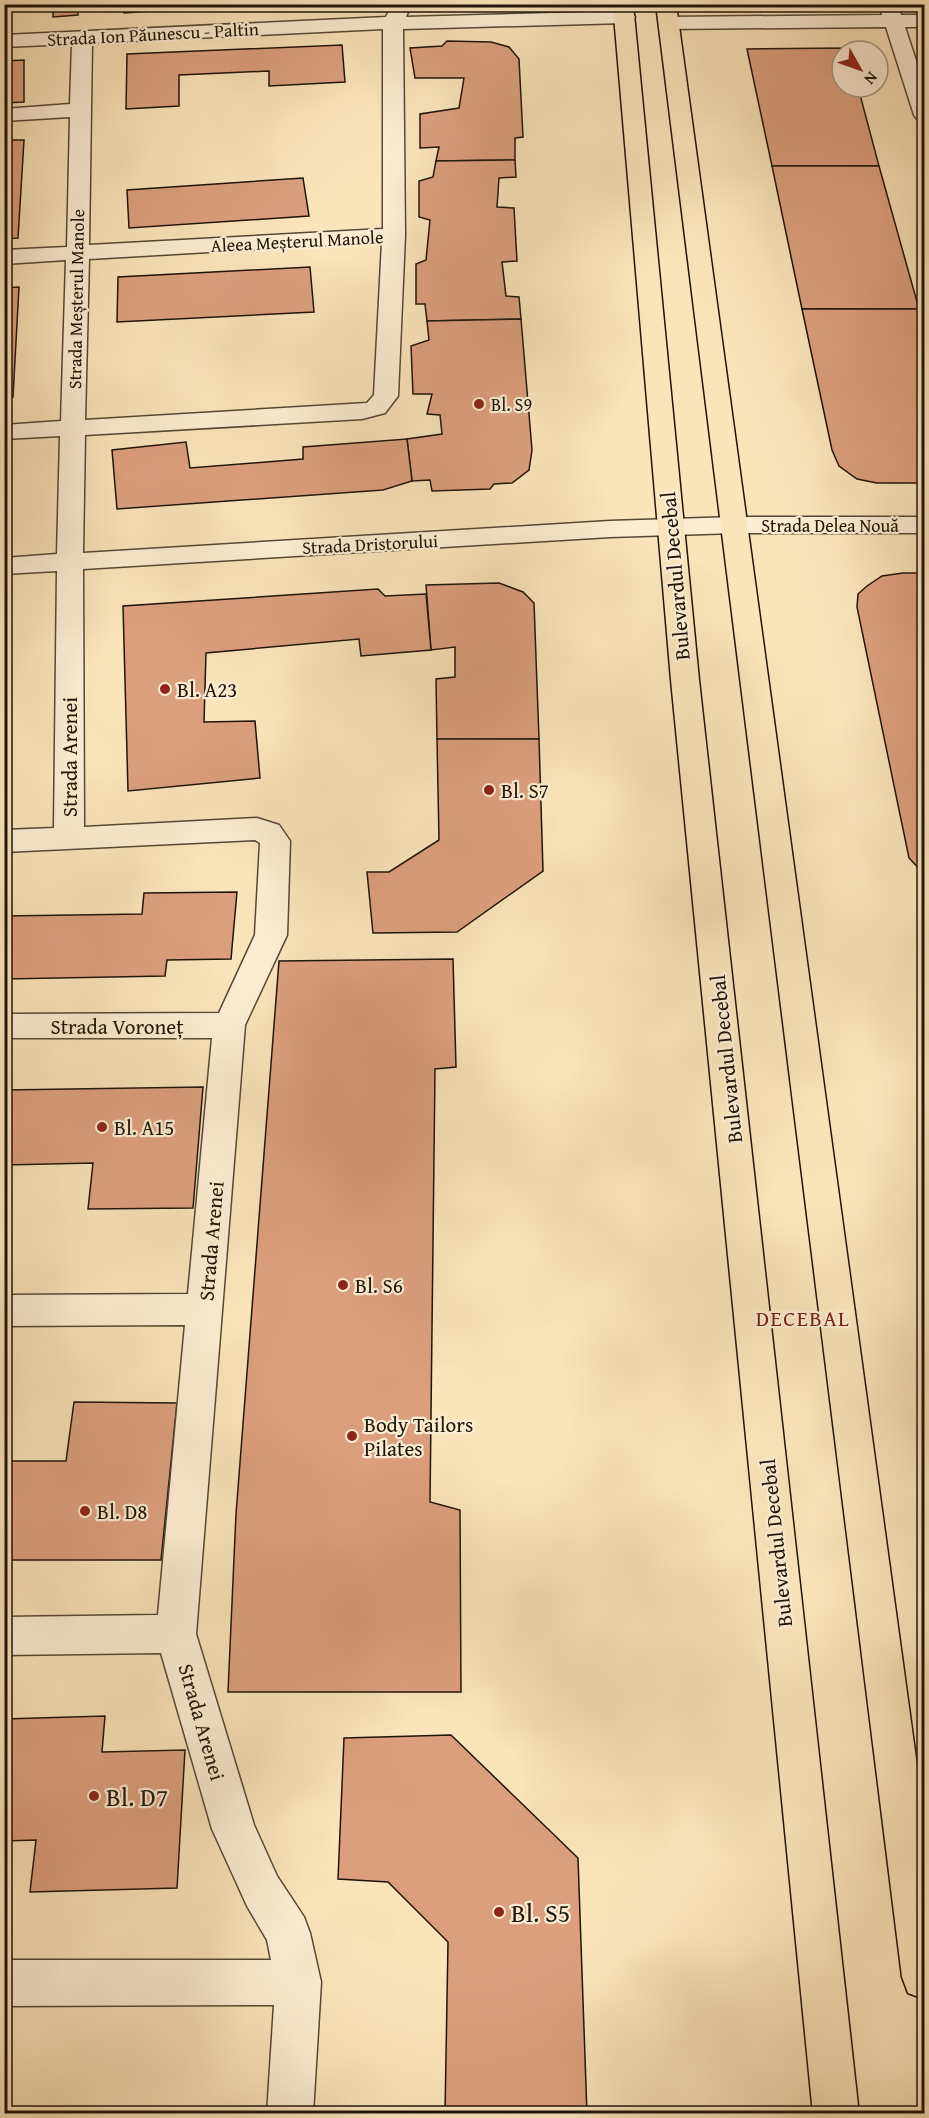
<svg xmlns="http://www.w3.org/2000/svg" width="929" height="2118" viewBox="0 0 929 2118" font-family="'Gentium Book Plus',serif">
  <rect width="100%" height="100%" fill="#fae4ba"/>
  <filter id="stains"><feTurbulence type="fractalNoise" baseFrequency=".00333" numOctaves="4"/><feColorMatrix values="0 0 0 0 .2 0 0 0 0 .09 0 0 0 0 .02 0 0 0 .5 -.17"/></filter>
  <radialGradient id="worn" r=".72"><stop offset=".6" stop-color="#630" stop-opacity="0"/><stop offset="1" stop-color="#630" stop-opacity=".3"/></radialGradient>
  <g fill="#dc9f7e" stroke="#1e1408" stroke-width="1.5">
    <polygon points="53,4 77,4 78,15 53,17"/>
    <polygon points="124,4 151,4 151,11 124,13"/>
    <polygon points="156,4 213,4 157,8"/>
    <polygon points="447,41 491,42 509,47 519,59 523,137 515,138 515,160 436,161 439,147 420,148 420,114 459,108 464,78 415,78 410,48 442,46"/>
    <polygon points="342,45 345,82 269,86 269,71 179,75 179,106 126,109 127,54"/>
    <polygon points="847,48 848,51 842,51 842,87 858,87 879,166 772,166 747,49"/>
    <polygon points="24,60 24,102 4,103 4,61"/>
    <polygon points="4,120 10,120 8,140 24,140 18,238 4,239"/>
    <polygon points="515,160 516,177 499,178 497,207 514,208 517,261 502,262 506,296 519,297 521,319 427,321 425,304 416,304 416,264 426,260 430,220 419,217 419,181 433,177 436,161"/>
    <polygon points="772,166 879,166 919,309 802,309"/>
    <polygon points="303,178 309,216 129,228 127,190"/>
    <polygon points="310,267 314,312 117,322 118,277"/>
    <polygon points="19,287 13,397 4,398 4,288"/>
    <polygon points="802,309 919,309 924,329 924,483 877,483 857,479 839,466 832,450"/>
    <polygon points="521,319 532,450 529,470 512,483 494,484 490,489 432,491 430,480 412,481 407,439 442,434 440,415 427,414 432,394 413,394 411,346 429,340 427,321"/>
    <polygon points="407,439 412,481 383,490 117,509 112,450 186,442 190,468 303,459 303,447"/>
    <polygon points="4,445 10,445 7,517 4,517"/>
    <polygon points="903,573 924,573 924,874 909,858 857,607 858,594 867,586 882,576"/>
    <polygon points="499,583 523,592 534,603 539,739 437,739 436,679 455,677 455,647 431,650 426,585"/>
    <polygon points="378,589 385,596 426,594 431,650 361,656 359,639 206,653 204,722 255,721 260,778 128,791 123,606"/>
    <polygon points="437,739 539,739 543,871 457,932 373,933 367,872 389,872 439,840"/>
    <polygon points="237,892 231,959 167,960 165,976 4,979 4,916 142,914 144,893"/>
    <polygon points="453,959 456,1067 435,1069 430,1502 460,1510 461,1692 228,1692 236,1514 279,961"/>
    <polygon points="203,1087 193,1208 88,1209 93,1163 4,1165 4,1090"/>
    <polygon points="74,1402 177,1403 161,1560 4,1560 4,1461 66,1461"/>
    <polygon points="105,1716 102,1752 185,1750 177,1888 30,1892 36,1840 4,1841 4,1719"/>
    <polygon points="451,1735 578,1858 587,2114 445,2114 448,1942 388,1882 338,1879 344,1738"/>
  </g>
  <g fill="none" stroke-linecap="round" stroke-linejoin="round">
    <g stroke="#554834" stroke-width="3">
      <g id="minor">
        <path d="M392 4H411L406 17 625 11 632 13 635 17 632 21 625 23 403 29 405 235 398 396 385 413 362 419 85 435 83 553 610 521 735 517H924V533H735L610 537 83 569 84 827 257 818 279 825 290 841 287 935 245 1025 196 1634 254 1825 277 1876 304 1917 310 1933 321 1982 313 2114H267L274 2005 4 2006V1960H271L267 1940 247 1906 212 1829 161 1653 4 1655V1617L158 1615 185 1325 4 1326V1295L188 1294 212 1038H4V1014L219 1013 255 935 260 843 255 840 4 852V830L54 828 57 571 4 574V558L57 554 60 436 4 439V425L61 421 66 260 4 264V250L67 247 70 117 4 121V109L70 104 72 44 4 47V35L386 17ZM383 29V229L89 245 92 43ZM382 242 374 395 367 403 85 420 89 259Z"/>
        <polygon points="879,4 898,4 901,15 924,15 924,27 905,27 924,85 924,121 917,119 914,115 886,27 669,29 662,27 659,23 662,19 669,17 882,15"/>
      </g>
    </g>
    <g stroke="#1e1408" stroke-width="3">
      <g id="major">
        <polygon points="613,4 633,4 699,680 859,2114 813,2114 671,680"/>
        <polygon points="656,4 676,4 924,1817 924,1999 908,1993 902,1977"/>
      </g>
    </g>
    <use href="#minor" fill="#fcedd2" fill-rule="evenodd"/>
    <use href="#major" fill="#fae4ba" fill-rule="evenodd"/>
  </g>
  <g fill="#8f2418" stroke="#fcedd2" stroke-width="2">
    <circle cx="479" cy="404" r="6"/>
    <circle cx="165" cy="689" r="6"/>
    <circle cx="489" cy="790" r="6"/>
    <circle cx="102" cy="1127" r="6"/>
    <circle cx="343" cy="1285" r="6"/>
    <circle cx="352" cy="1436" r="6"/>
    <circle cx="85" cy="1511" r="6"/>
    <circle cx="94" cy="1796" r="6"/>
    <circle cx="499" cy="1912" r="6"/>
  </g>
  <g text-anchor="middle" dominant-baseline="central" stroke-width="4.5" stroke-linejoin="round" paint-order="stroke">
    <g font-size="18" fill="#1e1408" stroke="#fcedd2">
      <text transform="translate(153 34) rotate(-3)">Strada Ion Păunescu - Paltin</text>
      <text transform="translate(297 241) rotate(-3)">Aleea Meșterul Manole</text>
      <text transform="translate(76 299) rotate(-89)">Strada Meșterul Manole</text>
      <text x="830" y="525">Strada Delea Nouă</text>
      <text transform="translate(370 544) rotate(-3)">Strada Dristorului</text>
    </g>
    <g font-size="18" fill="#1e1408" stroke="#fcedd2" text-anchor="start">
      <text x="491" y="404">Bl. S9</text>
    </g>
    <g font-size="21" fill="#1e1408" stroke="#fcedd2">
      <text transform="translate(675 576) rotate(-95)">Bulevardul Decebal</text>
      <text transform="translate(69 757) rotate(-90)">Strada Arenei</text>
      <text x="117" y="1026">Strada Voroneț</text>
      <text transform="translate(726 1059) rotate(-96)">Bulevardul Decebal</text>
      <text transform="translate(211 1241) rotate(-85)">Strada Arenei</text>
      <text transform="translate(776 1543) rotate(-96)">Bulevardul Decebal</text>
      <text transform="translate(202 1722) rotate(74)">Strada Arenei</text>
    </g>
    <g font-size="21" fill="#1e1408" stroke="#fcedd2" text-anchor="start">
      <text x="177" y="689">Bl. A23</text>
      <text x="501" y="790">Bl. S7</text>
      <text x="114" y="1127">Bl. A15</text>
      <text x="355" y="1285">Bl. S6</text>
      <text x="364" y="1424">Body Tailors<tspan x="364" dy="24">Pilates</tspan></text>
      <text x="97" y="1511">Bl. D8</text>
    </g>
    <g font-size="22" letter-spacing="1.5" fill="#7a1f14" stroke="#fcedd2">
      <text x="803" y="1318">DECEBAL</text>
    </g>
    <g font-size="26" fill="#1e1408" stroke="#fcedd2" text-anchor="start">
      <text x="106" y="1796">Bl. D7</text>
      <text x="511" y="1912">Bl. S5</text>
    </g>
  </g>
  <rect width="929" height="2118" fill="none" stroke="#fae4ba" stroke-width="24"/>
  <rect x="6" y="6" width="917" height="2106" fill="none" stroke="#1e1408" stroke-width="3"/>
  <rect x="12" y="12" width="905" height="2094" fill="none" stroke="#1e1408" stroke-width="1.5"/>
  <g transform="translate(860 69) rotate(130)"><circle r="28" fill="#fcedd2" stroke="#a39681" stroke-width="1.5"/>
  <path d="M0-4.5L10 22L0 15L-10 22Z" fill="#8f2418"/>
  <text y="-9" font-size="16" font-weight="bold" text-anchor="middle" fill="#1e1408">N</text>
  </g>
  <rect width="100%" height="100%" filter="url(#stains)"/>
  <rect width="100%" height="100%" fill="url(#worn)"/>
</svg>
